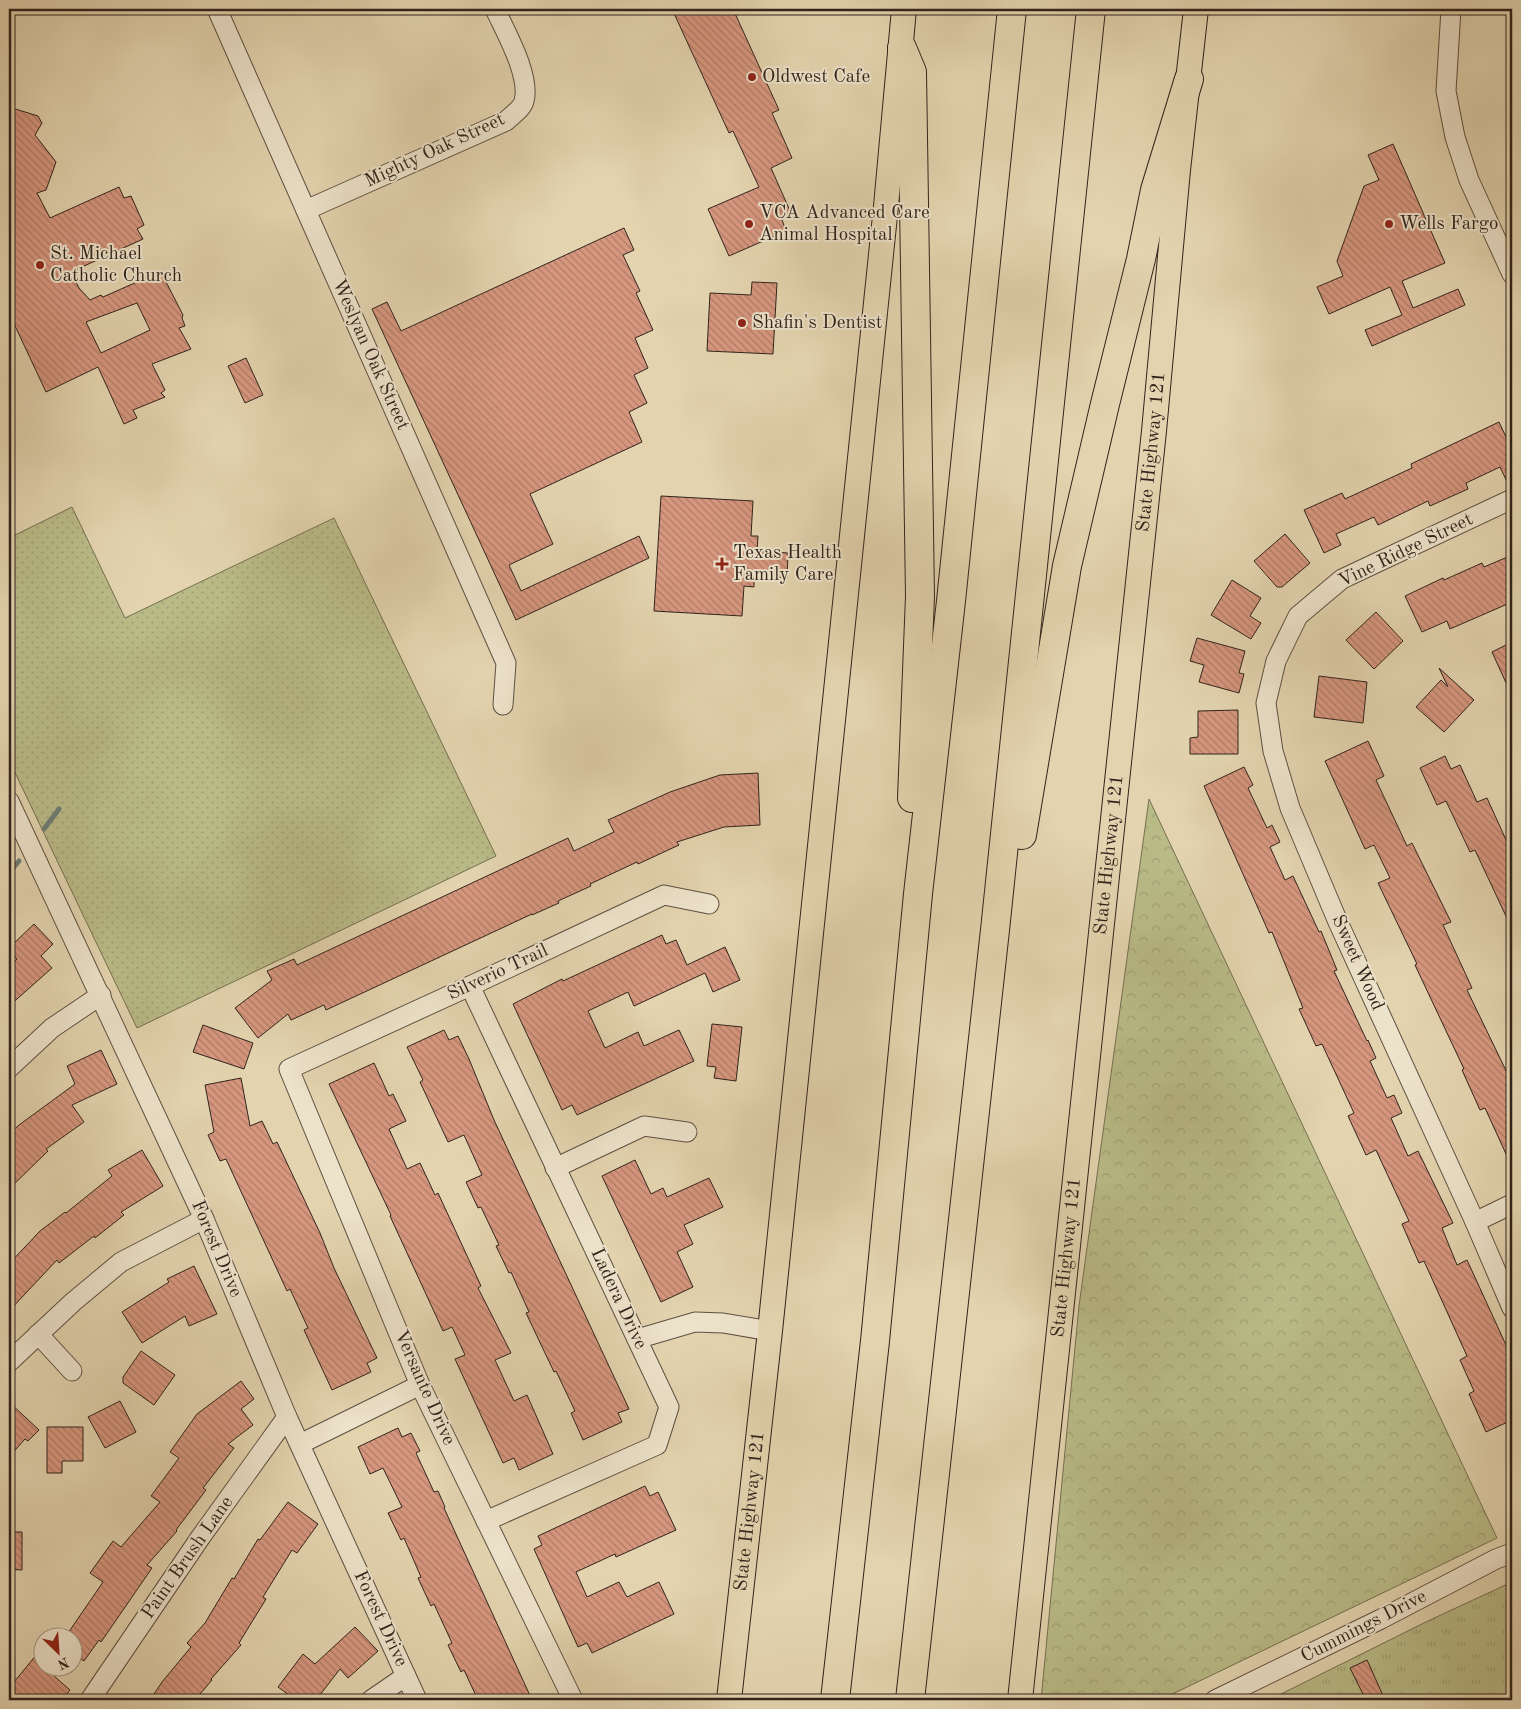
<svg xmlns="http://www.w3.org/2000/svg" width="1521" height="1709" viewBox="0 0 1521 1709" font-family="'Old Standard TT',serif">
  <defs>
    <pattern id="grass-tufts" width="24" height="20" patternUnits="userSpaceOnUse" patternTransform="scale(1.25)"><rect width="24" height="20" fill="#b9bb87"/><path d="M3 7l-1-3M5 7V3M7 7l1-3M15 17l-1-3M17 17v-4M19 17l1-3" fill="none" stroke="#a0a074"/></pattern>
    <pattern id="forest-crowns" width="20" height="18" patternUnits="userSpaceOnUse" patternTransform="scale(1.25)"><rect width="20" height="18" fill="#b9bb87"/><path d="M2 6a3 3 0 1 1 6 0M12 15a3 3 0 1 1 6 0" fill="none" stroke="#a0a074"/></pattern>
    <pattern id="park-dots" width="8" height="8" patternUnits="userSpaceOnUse" patternTransform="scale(1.25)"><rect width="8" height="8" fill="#b9bb87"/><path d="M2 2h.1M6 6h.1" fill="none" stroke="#a0a074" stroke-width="1.8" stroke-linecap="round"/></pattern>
    <pattern id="building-back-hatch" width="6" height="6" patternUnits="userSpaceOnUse" patternTransform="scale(1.25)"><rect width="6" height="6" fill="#d7977f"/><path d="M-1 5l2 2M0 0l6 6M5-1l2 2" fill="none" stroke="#af7b67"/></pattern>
  </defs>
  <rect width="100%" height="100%" fill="#e3d4af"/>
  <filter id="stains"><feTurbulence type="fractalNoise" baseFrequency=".004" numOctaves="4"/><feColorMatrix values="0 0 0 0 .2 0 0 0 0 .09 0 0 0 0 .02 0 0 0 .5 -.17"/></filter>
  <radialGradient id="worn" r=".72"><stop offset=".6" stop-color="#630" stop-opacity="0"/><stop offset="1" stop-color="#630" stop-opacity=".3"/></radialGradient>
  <polygon fill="url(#grass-tufts)" stroke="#756f52" points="1512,1582 1512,1700 1269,1700 1430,1620"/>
  <polygon fill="url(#forest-crowns)" stroke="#756f52" points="1149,799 1497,1538 1160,1700 1041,1700 1079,1306"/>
  <polygon fill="url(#park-dots)" stroke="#756f52" points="72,507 125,618 334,518 496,856 137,1028 9,760 9,538"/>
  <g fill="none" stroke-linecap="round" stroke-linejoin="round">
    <g stroke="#6d7c74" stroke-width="5">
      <polyline points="44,829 59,809"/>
      <polyline points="9,873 19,861"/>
    </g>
  </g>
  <g fill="url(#building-back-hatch)" stroke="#31231c" fill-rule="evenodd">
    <polygon points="672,9 733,9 779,110 772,113 792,158 771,168 791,213 781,217 786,231 729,256 708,209 759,187 733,131 729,133"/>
    <path d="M9 107 38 116 42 123 35 135 56 162 46 190 37 193 50 218 119 187 124 198 131 196 144 225 137 229 143 239 71 272 79 288 90 300 101 295 103 297 146 278 162 274 183 315 182 318 185 326 179 328 191 349 152 364 165 390 161 393 165 397 133 410 137 418 124 424 98 367 46 392 9 313ZM137 303 150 330 101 353 86 322Z"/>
    <polygon points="1393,144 1445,263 1402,281 1413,308 1458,289 1465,305 1372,346 1365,330 1402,315 1390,287 1329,314 1317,287 1343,276 1337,261 1364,186 1379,180 1368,155"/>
    <polygon points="624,228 634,250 623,255 640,291 636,293 653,330 635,338 648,368 634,375 647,403 629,412 642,442 530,494 553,544 509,565 521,591 639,536 649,558 516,620 372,309 387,302 401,331"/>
    <polygon points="752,282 777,283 773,354 707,351 710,293 751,295"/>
    <polygon points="246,358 263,395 245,403 228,366"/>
    <polygon points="1499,422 1512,450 1512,488 1510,488 1500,467 1466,483 1468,489 1430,506 1428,501 1378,525 1374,517 1336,534 1341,545 1324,553 1304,510 1342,493 1345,499 1412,468 1411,464"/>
    <polygon points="661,496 753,501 751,536 758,536 757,551 788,553 787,578 754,576 754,587 744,586 742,616 654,611"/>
    <polygon points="1285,534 1310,563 1282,587 1277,587 1254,561"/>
    <polygon points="1512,555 1512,602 1450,629 1447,621 1422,632 1405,596 1443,578 1444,580 1482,563 1484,567"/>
    <polygon points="1232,580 1261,598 1250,616 1261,623 1251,639 1211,615"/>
    <polygon points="1376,612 1403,641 1374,669 1346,640"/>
    <polygon points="1197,638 1245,651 1239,673 1244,674 1239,693 1199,682 1204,665 1190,661"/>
    <polygon points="1512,642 1512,696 1492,652"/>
    <polygon points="1439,668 1474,700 1444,732 1416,707 1441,680 1448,687"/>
    <polygon points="1319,676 1367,682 1363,723 1314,717"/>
    <polygon points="1238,710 1238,754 1190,754 1190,738 1198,737 1198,711"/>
    <polygon points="1368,741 1384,776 1376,780 1407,846 1412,843 1451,922 1443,925 1472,988 1467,990 1512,1083 1512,1167 1485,1108 1480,1110 1462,1070 1464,1069 1415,965 1417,964 1378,883 1390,878 1374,845 1365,849 1325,761"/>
    <polygon points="1445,756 1451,769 1460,765 1477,802 1487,798 1512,853 1512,929 1475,850 1470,852 1446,801 1437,805 1420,768"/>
    <polygon points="1244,767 1253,785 1248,788 1267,828 1272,825 1280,842 1270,847 1285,880 1293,876 1319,932 1321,931 1337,970 1334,971 1367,1041 1368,1040 1376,1058 1370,1061 1387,1098 1394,1095 1402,1113 1391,1118 1408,1156 1418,1151 1453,1223 1442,1228 1457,1265 1467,1260 1512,1358 1512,1420 1486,1432 1469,1394 1474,1391 1460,1360 1467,1356 1424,1261 1419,1263 1402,1224 1409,1221 1376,1150 1366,1155 1348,1116 1354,1113 1322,1044 1316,1046 1299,1009 1303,1008 1272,932 1269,933 1204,786"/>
    <polygon points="758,773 760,825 724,827 677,842 679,845 638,864 637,862 590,884 591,886 558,901 559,903 532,915 532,914 326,1010 324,1005 291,1020 288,1014 258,1038 235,1008 272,980 267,971 294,959 297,965 568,838 574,851 614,832 608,820 670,792 720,775"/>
    <polygon points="34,924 53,944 41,956 52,968 9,1006 9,966 17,959 9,950 9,948"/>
    <polygon points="662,935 666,944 676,940 687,965 725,947 740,980 713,992 705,973 634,1006 628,992 588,1011 605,1048 638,1032 644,1046 679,1030 694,1061 577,1115 572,1105 562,1110 513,1004 562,979 563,981"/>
    <polygon points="712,1024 742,1027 736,1081 714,1078 716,1067 707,1066"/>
    <polygon points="203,1025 253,1043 244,1069 193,1052"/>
    <polygon points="444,1030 449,1040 458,1036 469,1059 494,1120 629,1409 618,1413 622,1422 583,1440 571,1413 575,1411 556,1371 554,1372 526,1313 529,1312 511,1272 509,1273 496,1246 499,1245 481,1207 478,1208 466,1182 482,1175 464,1135 448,1142 420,1082 423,1080 407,1047"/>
    <polygon points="101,1050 117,1084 72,1105 84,1122 46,1149 48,1151 9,1189 9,1134 19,1125 75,1084 67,1066"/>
    <polygon points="374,1063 389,1096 393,1094 406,1121 389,1129 407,1169 420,1163 435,1195 438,1193 481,1286 478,1288 511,1353 495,1360 514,1401 527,1395 553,1454 519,1470 514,1458 503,1463 455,1359 465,1355 452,1327 443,1331 390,1216 391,1215 329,1084"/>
    <polygon points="241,1078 250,1126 262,1121 273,1144 277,1142 320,1233 334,1268 377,1358 367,1363 371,1372 332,1390 304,1330 308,1328 290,1289 287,1291 226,1159 220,1161 208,1135 214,1132 205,1085"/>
    <polygon points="142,1150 163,1186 121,1212 124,1215 95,1238 94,1236 59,1263 57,1260 9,1311 9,1264 40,1231 65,1212 66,1213 112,1176 108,1170"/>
    <polygon points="635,1160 651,1194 663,1188 667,1197 709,1178 723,1207 684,1225 693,1244 677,1252 693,1287 661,1302 602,1176"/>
    <polygon points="194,1266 217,1314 189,1326 185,1316 142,1343 122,1312 169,1282 167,1279"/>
    <polygon points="141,1351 175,1375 154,1405 123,1383 123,1377"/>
    <polygon points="241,1381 254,1399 241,1409 253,1425 228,1444 234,1448 203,1488 206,1490 176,1530 177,1531 147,1565 152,1568 101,1642 99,1640 84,1661 72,1653 72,1636 66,1636 103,1582 90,1573 113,1541 121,1547 160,1502 151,1496 179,1458 170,1452 197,1414"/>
    <polygon points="120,1401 136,1432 105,1448 88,1417"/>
    <polygon points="9,1402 39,1430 28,1441 25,1439 9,1457"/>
    <polygon points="47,1427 83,1427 83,1461 62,1461 62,1473 47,1473"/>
    <polygon points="398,1428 402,1437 411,1433 420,1451 416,1453 434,1492 438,1491 445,1507 444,1508 532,1700 478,1700 464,1670 461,1672 448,1645 452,1643 434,1604 431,1606 418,1578 421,1577 404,1538 401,1540 388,1513 402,1507 383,1468 370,1474 358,1447"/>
    <polygon points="645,1486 650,1496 658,1492 676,1530 616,1557 615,1554 576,1572 587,1597 619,1582 627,1597 659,1582 674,1614 592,1653 587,1643 578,1647 534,1549 542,1545 538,1536"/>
    <polygon points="288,1502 318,1524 297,1553 292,1550 263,1597 266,1599 239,1643 241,1645 211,1679 212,1680 195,1700 150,1700 162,1682 191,1647 187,1643 205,1623 232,1578 234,1579 258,1539 260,1540"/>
    <polygon points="9,1532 22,1532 22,1570 9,1569"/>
    <polygon points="355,1627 378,1651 348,1678 340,1669 316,1700 296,1700 278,1687 303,1654 315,1664"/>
    <polygon points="42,1648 42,1666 60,1666 54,1676 70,1690 62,1700 21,1700 9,1690 9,1688"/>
    <polygon points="1367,1660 1385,1700 1366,1700 1350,1668"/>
  </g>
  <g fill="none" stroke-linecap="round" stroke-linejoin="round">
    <g stroke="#5e4f41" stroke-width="21">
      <g id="minor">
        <polyline points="217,9 506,663 503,705"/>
        <polyline points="1451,9 1446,91 1455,137 1469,180 1512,274"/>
        <path d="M306 210 506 121C512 115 522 109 524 101 531 76 505 31 495 9"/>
        <polyline points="1512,499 1342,579 1298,616 1276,661 1266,703 1273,751 1290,808 1338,922 1475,1222 1512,1308"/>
        <polyline points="9,801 204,1219 287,1417 417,1700"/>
        <polyline points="470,986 669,1407 657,1445 486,1521"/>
        <polyline points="9,1068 52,1028 101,995"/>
        <polyline points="555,1168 644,1126 687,1132"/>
        <polyline points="1475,1222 1512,1204"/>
        <polyline points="38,1334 72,1371"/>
        <polyline points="637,1339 695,1322 723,1323 770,1331"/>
        <polyline points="9,1362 73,1302 121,1262 204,1219"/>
        <polyline points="300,1444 420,1385"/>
        <polyline points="90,1700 200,1538 287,1417"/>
        <polyline points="371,1700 406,1676"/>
        <polyline points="573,1700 420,1385 289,1069 470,986 664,895 709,904"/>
        <polyline points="1215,1700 1381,1619 1496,1559 1512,1553"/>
      </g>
    </g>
    <g stroke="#31231c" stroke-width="26">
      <g id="major">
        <path id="s1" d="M729 1700 770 1331 886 206 904 9"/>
        <path id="s2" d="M1020 1700 1154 431 1178 170 1196 9"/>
      </g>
    </g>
    <g stroke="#31231c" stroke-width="30">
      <g id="highway">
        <polyline points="902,48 912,72 920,596 912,798"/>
        <polyline points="1022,835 1067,566 1105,404 1141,259 1155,190 1189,79"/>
        <polyline points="835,1700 875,1341 918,894 951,601 1012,9"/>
        <polyline points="910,1700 995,930 1091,9"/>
      </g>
    </g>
    <use href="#minor" stroke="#ede3cb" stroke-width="19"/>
    <use href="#major" stroke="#e3d4af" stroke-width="24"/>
    <use href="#highway" stroke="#e3d4af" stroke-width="28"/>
  </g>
  <g fill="#8f2418" stroke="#ede3cb" stroke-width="2">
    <circle cx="752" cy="77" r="5"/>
    <circle cx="749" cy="224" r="5"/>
    <circle cx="1389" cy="224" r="5"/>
    <circle cx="40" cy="265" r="5"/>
    <circle cx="742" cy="323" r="5"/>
    <path d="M719.5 556.5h5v5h5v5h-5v5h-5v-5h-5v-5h5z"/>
  </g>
  <g text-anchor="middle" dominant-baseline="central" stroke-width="4" stroke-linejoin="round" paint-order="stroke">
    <g font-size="19" fill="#31231c" stroke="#ede3cb" text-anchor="start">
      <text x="762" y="77">Oldwest Cafe</text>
      <text x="759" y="213">VCA Advanced Care<tspan x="759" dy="22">Animal Hospital</tspan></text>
      <text x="1399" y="224">Wells Fargo</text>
      <text x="50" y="254">St. Michael<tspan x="50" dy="22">Catholic Church</tspan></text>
      <text x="752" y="323">Shafin's Dentist</text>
      <text x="733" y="553">Texas Health<tspan x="733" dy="22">Family Care</tspan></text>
    </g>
    <g font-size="19" fill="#31231c" stroke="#ede3cb">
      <text transform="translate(435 151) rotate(-25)">Mighty Oak Street</text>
      <text transform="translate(370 355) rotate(66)">Weslyan Oak Street</text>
      <text stroke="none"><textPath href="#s2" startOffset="1255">State Highway 121</textPath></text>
      <text transform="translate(1406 551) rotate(-26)">Vine Ridge Street</text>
      <text stroke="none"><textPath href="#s2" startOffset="850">State Highway 121</textPath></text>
      <text transform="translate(1357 963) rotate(66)">Sweet Wood</text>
      <text transform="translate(498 973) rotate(-25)">Silverio Trail</text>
      <text transform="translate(216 1249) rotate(67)">Forest Drive</text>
      <text stroke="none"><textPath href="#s2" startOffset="445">State Highway 121</textPath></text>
      <text transform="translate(618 1299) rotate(65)">Ladera Drive</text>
      <text transform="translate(424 1388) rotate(66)">Versante Drive</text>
      <text stroke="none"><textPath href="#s1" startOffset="190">State Highway 121</textPath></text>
      <text transform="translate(188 1558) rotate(-55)">Paint Brush Lane</text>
      <text transform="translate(380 1619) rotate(65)">Forest Drive</text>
      <text transform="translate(1364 1627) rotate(-27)">Cummings Drive</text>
    </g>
  </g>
  <rect width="1521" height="1709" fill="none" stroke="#e3d4af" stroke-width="30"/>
  <rect x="10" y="10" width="1501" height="1689" fill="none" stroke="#31231c" stroke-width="2.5"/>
  <rect x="15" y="15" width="1491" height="1679" fill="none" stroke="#31231c"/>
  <g transform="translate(58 1652) rotate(155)"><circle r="24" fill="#ede3cb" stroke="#a29685"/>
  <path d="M0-4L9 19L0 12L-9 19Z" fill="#8f2418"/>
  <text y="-8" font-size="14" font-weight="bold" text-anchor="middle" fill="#31231c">N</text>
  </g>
  <rect width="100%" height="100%" filter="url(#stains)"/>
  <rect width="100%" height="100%" fill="url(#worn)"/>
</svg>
